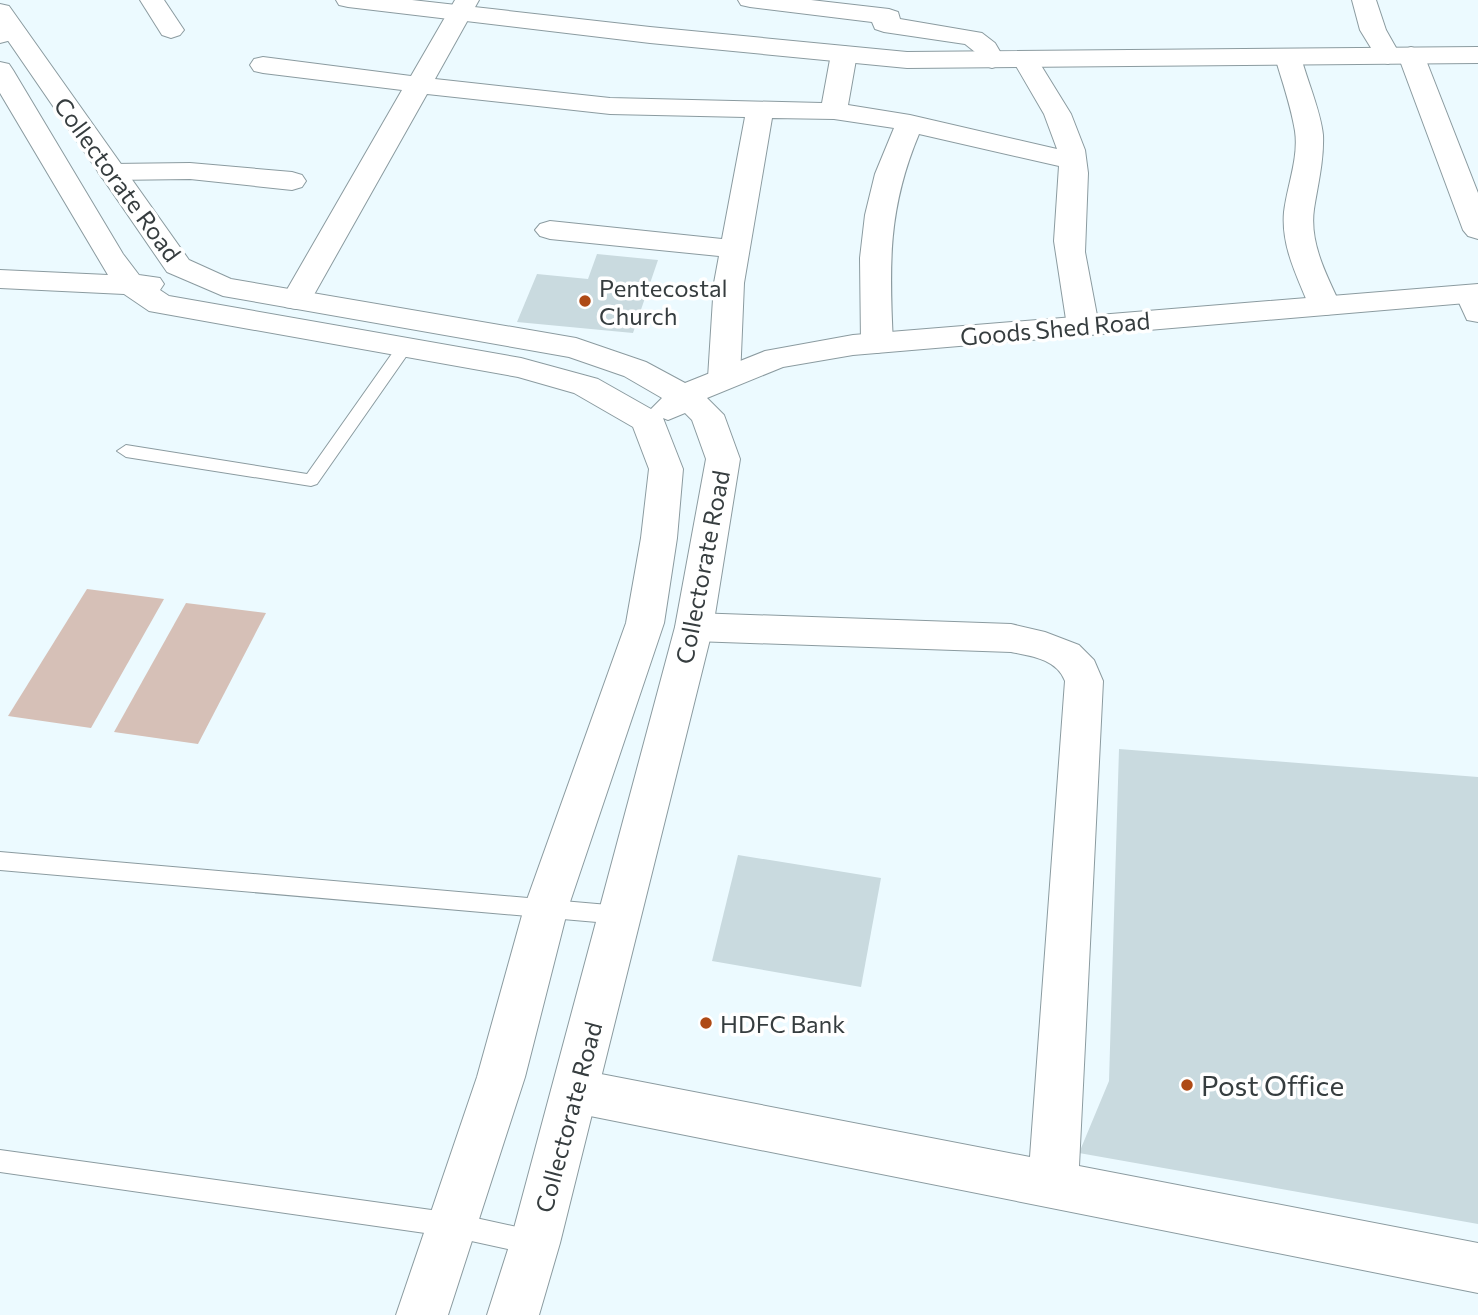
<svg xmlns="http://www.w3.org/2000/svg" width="1478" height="1315" viewBox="0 0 1478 1315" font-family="Commissioner,sans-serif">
  <rect width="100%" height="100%" fill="#ecfaff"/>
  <g fill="#d6c0b7">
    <polygon points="87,589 164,599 91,728 8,716"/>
    <polygon points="186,603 266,613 198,744 114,732"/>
  </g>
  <g fill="#c9dadf">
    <polygon points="597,254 658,260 633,333 517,322 537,274 588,279"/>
    <polygon points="1119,749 1478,777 1478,1224 1079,1153 1109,1081"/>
    <polygon points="738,855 881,878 861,987 712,961"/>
  </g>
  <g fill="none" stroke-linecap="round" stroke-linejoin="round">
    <g stroke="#8b9ba0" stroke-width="2">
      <g id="service">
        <polygon points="404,343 412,348 317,484 311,486 126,457 117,451 126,445 307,474 398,345"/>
        <polygon points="0,852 620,906 628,909 631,915 628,921 620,924 0,870"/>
        <polygon points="0,1150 453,1213 535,1231 544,1234 548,1243 544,1252 535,1255 453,1237 0,1172"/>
      </g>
    </g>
    <g stroke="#8b9ba0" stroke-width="2">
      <g id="minor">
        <polygon points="140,0 164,0 184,30 180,35 171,38 162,35"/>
        <path d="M455 0H479L435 79 610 98 822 103 831 54 835 49 844 46 853 49 857 54 848 105 910 115 1057 149 1044 114 1012 59 1016 54 1025 51 1034 54 1071 114 1085 150 1088 173 1085 252 1099 326 1094 333 1083 335 1072 333 1067 326 1054 241 1059 166 919 134C888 208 889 264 893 343L888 350 877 353 866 350 861 343 860 258 865 215 875 174 894 128 834 119 772 118 744 283 740 378 736 385 724 388 712 385 708 378 714 283 719 256 550 239 540 236 535 230 540 224 550 221 722 239 745 117 610 114 427 94 311 300 307 307 296 309 285 307 281 300 402 90 263 73 254 71 250 65 254 59 263 57 411 76Z"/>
        <polygon points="738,0 811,0 889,9 898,12 900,19 982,33 995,43 1005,60 1001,65 992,68 983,65 975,52 965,44 884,32 875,29 872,22 750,7 741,5"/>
        <polygon points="1352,0 1376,0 1386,30 1399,53 1402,50 1411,47 1420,50 1424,55 1478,193 1478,239 1468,236 1463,230 1399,58 1388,64 1379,61 1360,30"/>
        <path d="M1288 49 1297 52 1301 57C1307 80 1321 112 1323 135 1324 160 1318 184 1314 209 1309 243 1327 276 1341 306L1336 313 1325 315 1314 313 1309 306C1297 276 1281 246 1284 212 1287 186 1299 158 1295 131 1291 106 1282 81 1275 57L1279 52Z"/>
        <polygon points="190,163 292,172 302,175 306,181 302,187 292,190 190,179 112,180 102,178 98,172 102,166 112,164"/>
        <polygon points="1470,285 1478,287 1478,322 1467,320 1455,294 1459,287"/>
        <path d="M694 613 1011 624 1045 632 1079 645 1094 660 1103 681 1079 1166 1478 1243V1293L575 1113 558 1106 551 1091 558 1076 575 1069 1030 1157 1065 681C1057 659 1031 656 1011 652L694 641 681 637 675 627 681 617Z"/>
      </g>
    </g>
    <g stroke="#8b9ba0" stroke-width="2">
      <g id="tertiary">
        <polygon points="336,0 412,0 650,27 907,52 1478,47 1478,63 907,68 650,43 348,7 339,5"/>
        <polygon points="0,4 9,6 189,260 231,279 576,338 646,362 685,383 765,351 853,335 1478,284 1478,302 853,355 783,367 707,398 724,415 740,459 713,627 560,1243 539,1315 487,1315 510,1243 675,627 706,459 692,420 685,413 668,420 663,418 683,469 677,538 664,623 568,908 525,1077 448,1315 396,1315 477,1077 524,908 626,623 641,538 649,469 633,427 574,393 518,377 160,313 149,311 124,294 0,288 0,270 108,275 0,93 0,62 9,64 13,70 123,254 139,275 160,278 164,284 160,290 169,296 521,358 598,379 651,409 662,398 624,376 569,357 223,296 167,272 0,29"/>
      </g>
    </g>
    <g stroke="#8b9ba0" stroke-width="2">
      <polygon id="primary" points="14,24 23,27 27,32 23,37 0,43 0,27"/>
    </g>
    <use href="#service" fill="#fff" fill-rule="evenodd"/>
    <use href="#minor" fill="#fff" fill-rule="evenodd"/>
    <use href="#tertiary" fill="#fff" fill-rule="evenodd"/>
    <use href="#primary" fill="#fff" fill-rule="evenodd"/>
  </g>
  <g fill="#ae4a15" stroke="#fff" stroke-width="2.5">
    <circle cx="585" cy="301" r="7"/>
    <circle cx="706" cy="1023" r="7"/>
    <circle cx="1187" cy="1085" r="7"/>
  </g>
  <g text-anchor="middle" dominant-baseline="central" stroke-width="7" stroke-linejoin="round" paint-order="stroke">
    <g font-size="24" fill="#363d3f" stroke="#fff">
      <text transform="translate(118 179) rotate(54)">Collectorate Road</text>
      <text transform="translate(1055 328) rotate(-5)">Goods Shed Road</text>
      <text transform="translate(702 567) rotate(-79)">Collectorate Road</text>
      <text transform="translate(568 1117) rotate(-75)">Collectorate Road</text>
    </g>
    <g font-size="24" fill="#363d3f" stroke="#fff" text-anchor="start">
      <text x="599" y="287">Pentecostal<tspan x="599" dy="28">Church</tspan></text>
      <text x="720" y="1023">HDFC Bank</text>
    </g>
    <g font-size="28" fill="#363d3f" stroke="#fff" text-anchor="start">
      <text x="1201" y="1085">Post Office</text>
    </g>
  </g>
</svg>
